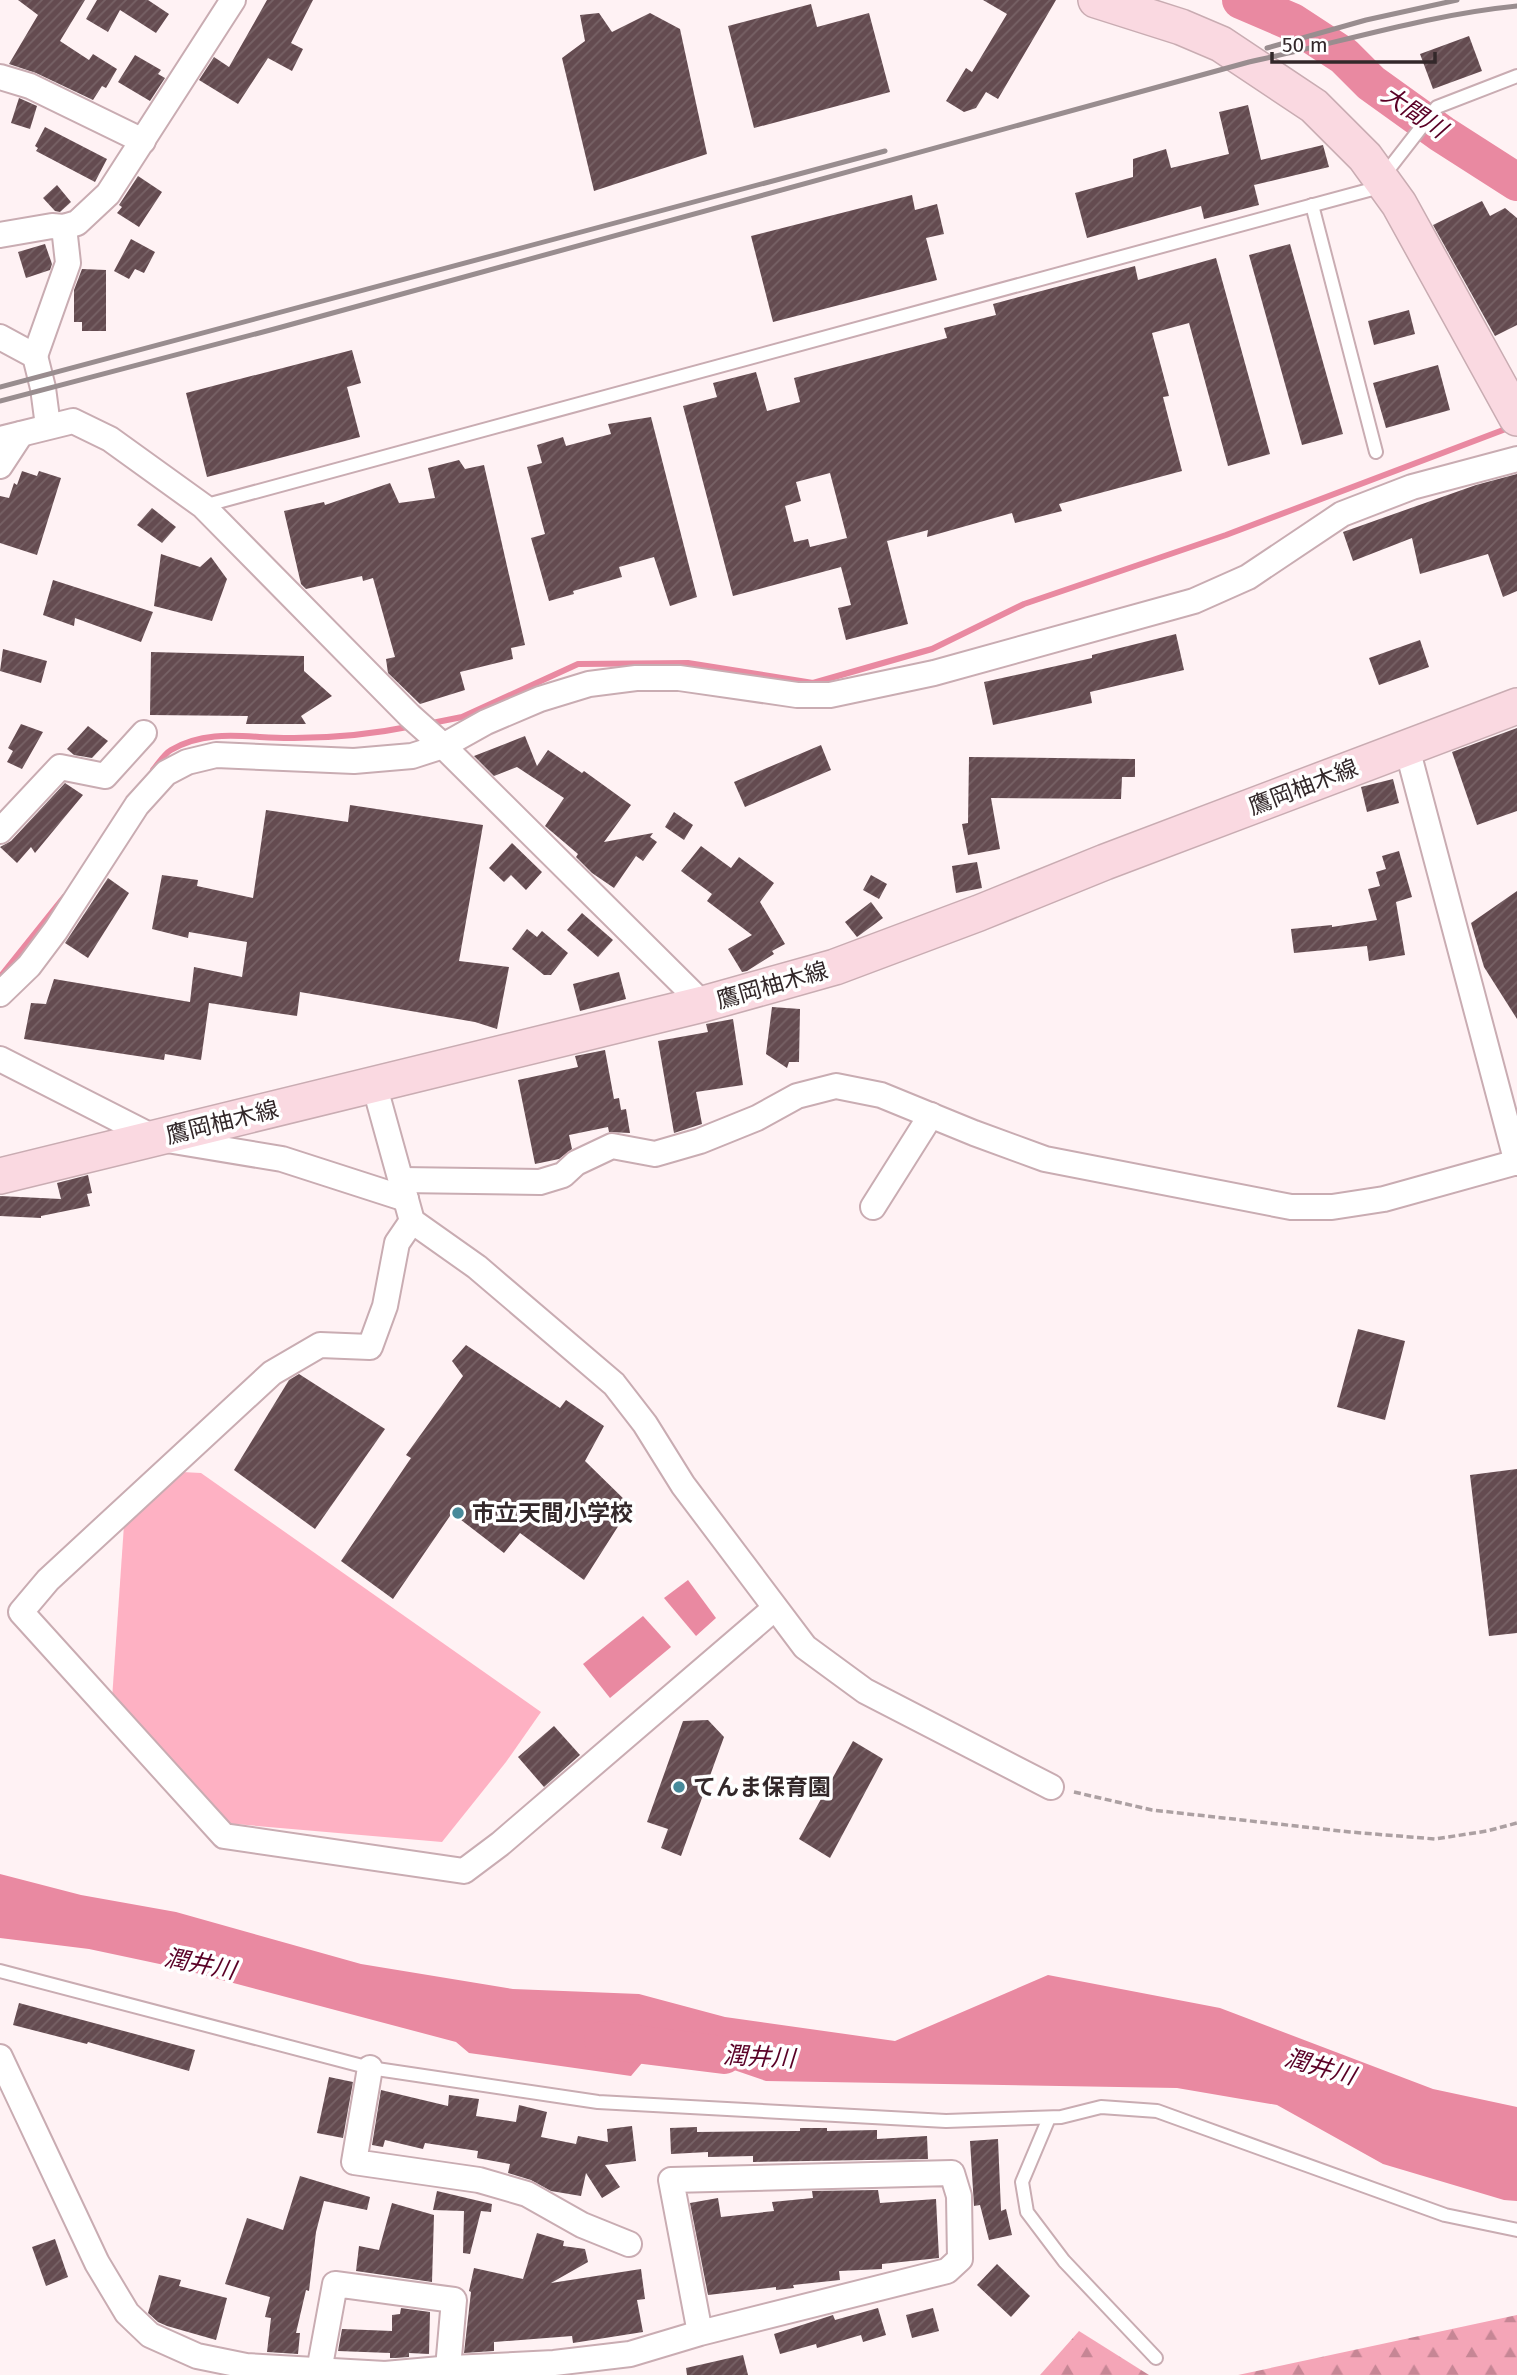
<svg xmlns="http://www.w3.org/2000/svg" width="1517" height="2375" viewBox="0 0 1517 2375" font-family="'Fira Sans','Noto Sans JP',sans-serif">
  <defs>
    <pattern id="forest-firs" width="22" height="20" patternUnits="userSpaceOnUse" patternTransform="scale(1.75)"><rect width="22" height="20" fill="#f4a5b7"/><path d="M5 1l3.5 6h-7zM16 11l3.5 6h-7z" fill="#c68695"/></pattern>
    <pattern id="building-hatch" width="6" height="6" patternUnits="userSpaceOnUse" patternTransform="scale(1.75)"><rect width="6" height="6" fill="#644b50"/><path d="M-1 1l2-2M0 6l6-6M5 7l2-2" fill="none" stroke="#776266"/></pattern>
  </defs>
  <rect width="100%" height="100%" fill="#fff2f4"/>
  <g fill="url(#forest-firs)">
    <polygon points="1517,2315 1517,2375 1238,2375"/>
    <polygon points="1079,2331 1149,2375 1040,2375"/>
  </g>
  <polygon fill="#feb1c3" points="182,1472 201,1473 541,1712 506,1762 442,1842 223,1823 112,1699 124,1525"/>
  <g fill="#e989a1">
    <polygon points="688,1580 716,1618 696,1636 664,1598"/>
    <polygon points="643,1616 671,1647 610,1698 583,1664"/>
    <polygon points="0,1874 81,1895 176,1912 361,1964 513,1989 639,1994 725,2017 895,2041 1048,1975 1220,2008 1433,2089 1517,2107 1517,2201 1504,2200 1383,2164 1277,2105 1177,2088 766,2081 658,2044 631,2076 469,2053 456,2042 169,1966 89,1949 0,1938"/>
  </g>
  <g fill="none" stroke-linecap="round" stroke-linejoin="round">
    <g stroke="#e989a1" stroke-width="6">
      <polyline points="427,724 462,717 578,664 688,663 813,683 932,649 1024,604 1226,535 1511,427"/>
      <path d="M153 770C158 764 164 754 171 750 210 727 252 739 294 738 333 738 374 734 413 726"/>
      <polyline points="0,977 64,897"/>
    </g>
    <g stroke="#e989a1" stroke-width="38">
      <polyline points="1241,0 1292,22 1344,56 1371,83 1442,134 1517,182"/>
      <polyline points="603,2040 724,2055"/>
    </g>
  </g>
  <g fill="url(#building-hatch)" fill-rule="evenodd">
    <polygon points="18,0 85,0 60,41 89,60 93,54 117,69 106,88 102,86 93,100 36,73 9,64 38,15"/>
    <polygon points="97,0 148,0 169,14 156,33 120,10 108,32 86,19"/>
    <polygon points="267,0 313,0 291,43 303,49 292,71 268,58 238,104 199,80 214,57 229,67"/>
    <polygon points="983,0 1056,0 998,99 986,92 976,108 964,112 946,101 966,68 972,72 1007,14"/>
    <polygon points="811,4 817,27 869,13 890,92 754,128 728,26"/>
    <polygon points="599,13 612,32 650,13 680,29 707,154 594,191 562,58 585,41 580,15"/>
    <polygon points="1469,36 1482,71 1433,89 1420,54"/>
    <polygon points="135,55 161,70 158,74 165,78 150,101 118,82"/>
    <polygon points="19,98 37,106 30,129 11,123"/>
    <polygon points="1248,105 1261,160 1323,145 1329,167 1254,185 1259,205 1204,219 1201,206 1087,238 1075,193 1133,177 1133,159 1166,149 1171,168 1229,154 1219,112"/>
    <polygon points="45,127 107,159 95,182 36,151 38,148 35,146"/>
    <polygon points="138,176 162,192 139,227 117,213 122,207 119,205"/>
    <polygon points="57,185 71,202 60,212 55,211 43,198"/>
    <polygon points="912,195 915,210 937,204 944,234 926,238 937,280 773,322 751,236"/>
    <polygon points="1482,201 1490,216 1505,208 1517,218 1517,325 1495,336 1433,225"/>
    <polygon points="131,239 155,252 144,273 135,269 129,279 114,271"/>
    <polygon points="45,244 52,264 50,270 26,278 18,252"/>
    <polygon points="1290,244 1343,434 1302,445 1249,255"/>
    <path d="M1216 258 1270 454 1228 466 1189 323 1152 333 1169 396 1163 397 1182 471 1059 504 1062 511 1015 523 1012 513 927 537 928 530 887 541 908 624 846 640 838 608 851 605 841 567 733 596 683 406 717 397 713 383 756 372 767 411 800 402 794 378 947 338 944 328 996 315 993 304 1135 266 1138 280ZM830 473 847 538 810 547 808 539 794 542 785 506 801 501 796 482Z"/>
    <polygon points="82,269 106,270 106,331 82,331 82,322 74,322 74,290"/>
    <polygon points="1409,310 1415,334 1374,345 1368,321"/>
    <polygon points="352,350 361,383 347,387 360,437 207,477 186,393"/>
    <polygon points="1438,365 1450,410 1386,428 1373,383"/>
    <polygon points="651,417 697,597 670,606 654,557 619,567 622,577 573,591 574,594 549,601 531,538 545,534 527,467 542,463 537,445 563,437 566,446 611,434 608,424"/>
    <polygon points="459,460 465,469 484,465 525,645 511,648 513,659 460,672 465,690 420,704 388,673 386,659 395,657 373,578 363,581 362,576 306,589 301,584 284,511 324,502 325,505 390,483 399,503 435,498 428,468"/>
    <polygon points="22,471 37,476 39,471 61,478 37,555 0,543 0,496 9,498 14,483 17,485"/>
    <polygon points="1517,474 1517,591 1503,597 1488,554 1420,574 1412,538 1353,561 1343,532 1476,485"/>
    <polygon points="152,508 176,527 162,543 137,525"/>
    <polygon points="161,554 200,567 211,557 227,579 212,621 154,606"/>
    <polygon points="53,580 153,612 141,642 75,618 74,626 43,615"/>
    <polygon points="1176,634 1184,670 1090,692 1092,703 993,725 984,682 1092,658 1092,655"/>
    <polygon points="1420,640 1429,667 1379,685 1369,658"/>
    <polygon points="3,649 47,661 41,683 0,671"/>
    <polygon points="151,652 304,656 304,671 332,696 301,716 306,724 246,724 248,716 150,715"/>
    <polygon points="21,724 43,732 22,769 7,762 13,751 8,748"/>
    <polygon points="88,726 108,741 92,758 74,755 67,749"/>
    <polygon points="1517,728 1517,811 1477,825 1452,752"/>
    <polygon points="525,736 537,766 548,750 582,773 584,771 631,805 604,842 653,833 650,837 657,842 643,861 636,856 614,888 592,873 576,857 578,854 545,826 564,798 517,767 494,776 474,756"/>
    <polygon points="821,745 831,770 745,807 734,782"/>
    <polygon points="969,757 1135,759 1135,777 1122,777 1121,799 991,798 1000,849 968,855 962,824 968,823"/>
    <polygon points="1393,779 1399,803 1367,812 1361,787"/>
    <polygon points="65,783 83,795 35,853 31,847 17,863 0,847 11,841"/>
    <polygon points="350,805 483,825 459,961 509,967 497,1029 475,1022 300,992 297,1016 209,1003 201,1060 165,1054 164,1060 24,1039 31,1003 46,1004 54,979 190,1002 194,967 242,977 247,942 189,932 188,938 152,929 162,875 198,880 197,886 253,898 266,810 348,822"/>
    <polygon points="674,812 693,825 684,840 665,827"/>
    <polygon points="512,843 542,872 526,890 511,875 504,882 489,868"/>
    <polygon points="701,846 731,868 739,857 774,883 760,902 785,944 772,951 774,954 747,971 742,972 728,949 752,935 707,901 712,894 681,871"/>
    <polygon points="1399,851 1412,897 1396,902 1405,955 1369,961 1367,946 1294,953 1291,929 1332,925 1332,927 1377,920 1368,889 1380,886 1376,872 1386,869 1382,856"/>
    <polygon points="977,862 982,888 956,893 952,866"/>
    <polygon points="871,875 887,884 879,899 863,890"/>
    <polygon points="108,878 129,893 88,958 65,943"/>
    <polygon points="1517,891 1517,1019 1484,967 1471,923"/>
    <polygon points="871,902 883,918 857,937 845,922"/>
    <polygon points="582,913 613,940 598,957 567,930"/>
    <polygon points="527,929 537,937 542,931 568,953 551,975 544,975 512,949"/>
    <polygon points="619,972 626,999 580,1011 573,984"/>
    <polygon points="772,1007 800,1009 799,1062 789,1062 787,1068 766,1054"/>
    <polygon points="733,1019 743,1085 696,1092 702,1124 674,1133 658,1041 708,1032 706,1024"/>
    <polygon points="605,1050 614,1099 619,1098 621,1110 626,1109 630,1133 609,1132 608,1127 569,1135 572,1149 559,1159 535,1164 518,1080 578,1067 575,1056"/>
    <polygon points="88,1175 92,1193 87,1194 90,1206 41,1216 41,1218 0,1216 0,1196 61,1199 57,1183"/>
    <polygon points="1358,1329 1405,1341 1385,1420 1337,1407"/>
    <polygon points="466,1345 560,1408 566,1400 604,1426 585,1461 631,1506 584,1580 520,1533 504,1553 452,1513 393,1599 341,1561 411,1458 406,1455 463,1376 452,1361"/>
    <polygon points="299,1374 385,1429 315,1529 234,1470 289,1380"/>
    <polygon points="1517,1469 1517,1633 1489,1636 1470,1475"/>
    <polygon points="708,1720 724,1737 681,1856 661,1848 668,1829 647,1822 683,1721"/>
    <polygon points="554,1726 580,1755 544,1787 518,1757"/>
    <polygon points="853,1741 883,1759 830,1858 799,1839"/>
    <polygon points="19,2003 195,2050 189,2071 88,2042 87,2044 13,2025"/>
    <polygon points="329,2077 353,2082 343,2138 317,2133"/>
    <polygon points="381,2090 448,2106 449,2095 479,2099 476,2116 516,2122 519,2105 547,2112 541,2137 576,2144 578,2136 608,2142 607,2129 632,2126 636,2161 605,2165 620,2187 602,2198 586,2173 581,2196 551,2191 531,2180 508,2173 510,2164 477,2158 478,2151 425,2143 423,2149 385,2140 383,2147 372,2145"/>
    <polygon points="697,2127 697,2132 800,2131 800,2128 827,2128 827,2131 877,2130 877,2139 927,2136 928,2159 753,2162 753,2156 708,2157 708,2152 671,2154 670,2128"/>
    <polygon points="998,2139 1001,2211 1006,2209 1012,2235 989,2240 980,2205 974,2206 970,2141"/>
    <polygon points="300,2176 370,2197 367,2210 324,2201 316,2232 309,2291 306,2290 296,2333 300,2333 298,2354 267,2352 271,2318 265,2317 270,2297 225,2284 247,2218 283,2230"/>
    <polygon points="878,2190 880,2203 936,2199 939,2258 882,2264 882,2269 839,2271 840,2280 793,2285 794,2288 776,2290 776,2287 708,2295 690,2203 718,2198 721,2217 774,2211 772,2202 813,2198 812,2191"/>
    <polygon points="437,2191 492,2204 491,2212 481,2211 470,2254 463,2253 464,2211 433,2210"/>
    <polygon points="392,2203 434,2215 432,2282 356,2271 359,2246 379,2250"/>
    <polygon points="537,2233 564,2241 563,2246 585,2249 588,2262 551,2283 641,2269 645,2299 637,2300 643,2332 573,2343 572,2336 494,2342 494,2351 464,2353 471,2292 469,2291 474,2268 523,2279"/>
    <polygon points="55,2239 68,2277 46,2286 32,2247"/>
    <polygon points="997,2264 1030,2296 1011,2317 977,2285"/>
    <polygon points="159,2275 181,2280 179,2286 227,2298 216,2340 167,2326 158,2322 148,2313"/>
    <polygon points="401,2308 430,2312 429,2354 409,2353 409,2357 395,2358 390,2358 390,2353 338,2351 342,2329 392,2331 392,2315 400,2314"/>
    <polygon points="878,2308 886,2335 863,2342 861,2335 817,2348 816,2344 780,2354 774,2334 833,2315 835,2320"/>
    <polygon points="933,2308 939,2331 912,2338 906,2315"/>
    <polygon points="743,2355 748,2375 687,2375 686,2368"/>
  </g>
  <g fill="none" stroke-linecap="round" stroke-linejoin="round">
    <g stroke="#c9acb2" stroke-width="16">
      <g id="lane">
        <polyline points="1312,205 1376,452"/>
        <polyline points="203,506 1369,190 1381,179 1437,107 1517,76"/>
        <polyline points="0,1971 370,2068 598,2102 946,2121 1061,2117 1101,2107 1157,2111 1445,2215 1517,2230"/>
        <polyline points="1049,2118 1022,2182 1027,2212 1064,2261 1156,2358"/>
      </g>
    </g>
    <g stroke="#c9acb2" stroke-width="28">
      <g id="street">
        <polyline points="0,77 30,86 143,141"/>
        <polyline points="0,235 52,226 64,227 77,223 108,194 233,0"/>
        <polyline points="0,337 35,356 43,388 48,426"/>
        <polyline points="35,356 68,263 64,227"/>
        <polyline points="0,439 73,421 110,439 203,506 410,716 438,741 703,1004"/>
        <polyline points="0,466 21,434"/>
        <polyline points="1407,748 1517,1163"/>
        <polyline points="0,831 60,767 105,776 144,733"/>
        <polyline points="0,994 29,966 56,930 137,805 166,773 187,762 216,755 354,761 412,756 443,746 486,722 540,699 589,684 636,678 679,678 797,695 830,695 934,673 1194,601 1248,577 1342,514 1412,487 1517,459"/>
        <polyline points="0,1059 155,1138 282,1159 406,1199"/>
        <polyline points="374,1084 412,1221 477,1267 614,1384 645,1424 683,1485 805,1647 865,1691 1051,1787"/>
        <polyline points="401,1180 540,1182 563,1175 576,1163 612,1146 655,1154 700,1141 757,1118 797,1096 836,1086 881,1095 974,1133 1045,1159 1291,1207 1332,1207 1384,1199 1517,1162"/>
        <polyline points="873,1207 931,1115"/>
        <polyline points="412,1221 397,1243 385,1306 370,1347 320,1345 272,1373 48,1580 21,1612 224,1836 464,1871 500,1844 775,1608"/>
        <polyline points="0,2057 97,2263 127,2313 150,2335 197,2356 246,2366 385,2374 452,2368 554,2363 630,2354 700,2333 947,2271 960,2259 959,2196 952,2173 671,2180 700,2333"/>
        <polyline points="370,2068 354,2162 479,2180 527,2194 582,2225 629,2244"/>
        <polyline points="319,2371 335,2284 454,2300 448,2368"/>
      </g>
    </g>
    <g stroke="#c9acb2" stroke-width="38">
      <g id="secondary">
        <polyline points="1096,0 1181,27 1221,44 1314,106 1365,157 1399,204 1517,418"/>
        <polyline points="0,1176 703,1004 835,967 979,913 1105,862 1517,706"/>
      </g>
    </g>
    <polyline stroke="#aca0a2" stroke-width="3.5" stroke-dasharray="7 3.5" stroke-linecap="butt" points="1074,1792 1152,1810 1350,1832 1435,1839 1487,1831 1517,1823"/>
    <use href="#lane" stroke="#fff" stroke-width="12"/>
    <use href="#street" stroke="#fff" stroke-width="24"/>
    <use href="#secondary" stroke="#fad9e1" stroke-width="35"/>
    <g stroke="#998d8f" stroke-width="5">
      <polyline points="1267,48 1366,20 1457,0"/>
      <polyline points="0,387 885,151"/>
      <path d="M0 401 278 328 1249 62C1339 43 1426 15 1517 6"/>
    </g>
  </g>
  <g fill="#478a9a" stroke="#fff" stroke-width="2.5">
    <circle cx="458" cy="1513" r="7"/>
    <circle cx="679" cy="1787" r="7"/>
  </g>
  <g text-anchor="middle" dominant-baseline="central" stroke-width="7" stroke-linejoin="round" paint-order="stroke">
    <g font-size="23" fill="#33282a" stroke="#fff">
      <text transform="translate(1303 787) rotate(-21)">鷹岡柚木線</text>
      <text transform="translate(772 985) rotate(-16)">鷹岡柚木線</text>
      <text transform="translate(222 1122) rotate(-14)">鷹岡柚木線</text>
    </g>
    <g font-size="23" font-weight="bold" fill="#33282a" stroke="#fff" text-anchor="start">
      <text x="472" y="1513">市立天間小学校</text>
      <text x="693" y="1787">てんま保育園</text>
    </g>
    <g font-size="24" font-style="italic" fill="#5a0126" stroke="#fff">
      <text transform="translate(1414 112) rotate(34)">大間川</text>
      <text transform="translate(200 1964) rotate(11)">潤井川</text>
      <text transform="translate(759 2057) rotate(3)">潤井川</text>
      <text transform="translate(1320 2067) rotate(16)">潤井川</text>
    </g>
  </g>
  <path d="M1272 52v10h163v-10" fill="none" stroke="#33282a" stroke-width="3.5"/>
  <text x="1282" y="52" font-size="21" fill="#33282a" stroke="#ffffff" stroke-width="5" paint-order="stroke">50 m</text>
</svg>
